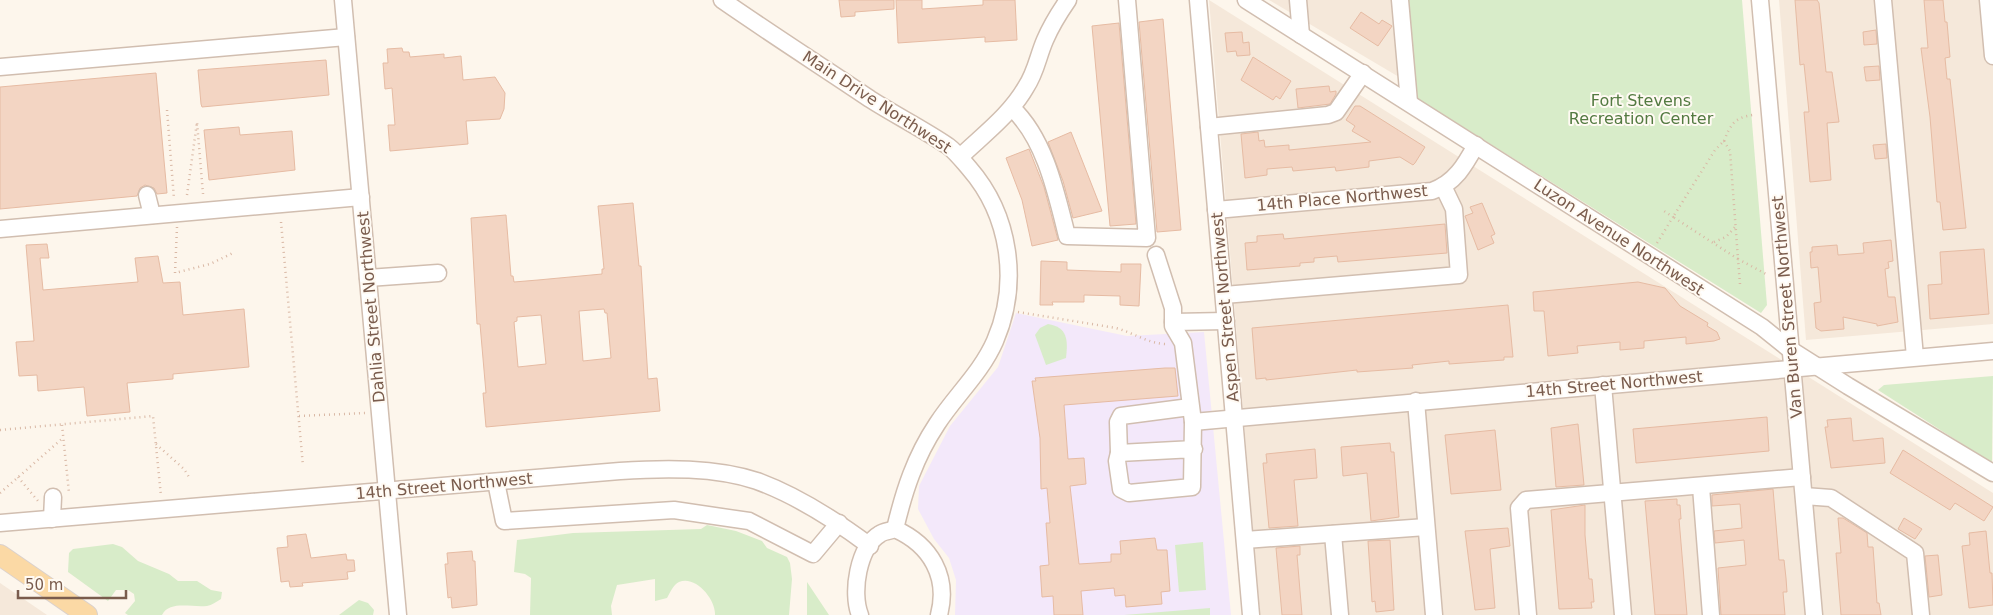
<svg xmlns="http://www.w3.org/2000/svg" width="1993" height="615" viewBox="0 0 1993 615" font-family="'DejaVu Sans',sans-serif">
  <rect width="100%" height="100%" fill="#fdf6ec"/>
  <g fill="#f5e8da">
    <polygon points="1209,0 1993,493 1993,615 1260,615"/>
    <polygon points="1269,0 1395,0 1399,77"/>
    <polygon points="1779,0 1993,0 1993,324 1806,340"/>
    <polygon points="0,583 47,615 0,615"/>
  </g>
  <polygon fill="#f3e8fa" points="1016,313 1127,336 1204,332 1231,615 955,615 956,580 949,558 934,539 918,509 919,486 950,426 998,367"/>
  <g fill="#d8ecc9">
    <polygon points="1404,0 1742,0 1767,305 1761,313 1412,95"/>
    <path d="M1048 324C1068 327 1068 341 1066 358L1046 365 1035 335 1040 328Z"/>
    <polygon points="1993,376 1992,463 1878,390 1884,385"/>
    <path d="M707 525 736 531 762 541 767 548 787 557 790 563 792 579 789 615H715C716 600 696 575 679 582 673 585 670 593 667 598L655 601V579L617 585 611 606 612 615H530L531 578 525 574 514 572 517 540 573 533 701 529Z"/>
    <polygon points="1203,542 1206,590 1179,592 1175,545"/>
    <path d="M113 544 122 547 138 561 169 574 178 581H197L211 590 222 592 221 599C216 602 212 605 207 606 192 608 170 600 162 615H128L125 613 135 601 134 594 128 590H116L108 601 68 572 69 553 73 549Z"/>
    <polygon points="807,582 829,615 807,615"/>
    <polygon points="359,600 368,603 374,610 373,615 339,615"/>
    <polygon points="1210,608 1210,615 1124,615"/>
  </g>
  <g fill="#f3d5c3" stroke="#e6bba3" fill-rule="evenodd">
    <polygon points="839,0 894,0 894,9 855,12 855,16 841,17"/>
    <polygon points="896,0 922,0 922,9 983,5 983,0 1015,0 1017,40 985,42 985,37 898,43"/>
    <polygon points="1795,0 1817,0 1819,3 1826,72 1832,72 1839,122 1827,123 1831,180 1810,182 1804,112 1809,112 1804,64 1800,65"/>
    <polygon points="1924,0 1943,0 1945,22 1947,22 1950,57 1945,58 1947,79 1950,79 1966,228 1943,230 1940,202 1937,202 1930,117 1921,48 1928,48"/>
    <polygon points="1361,12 1379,24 1382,20 1392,26 1378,46 1350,28"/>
    <polygon points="1163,19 1181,230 1157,232 1139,22"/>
    <polygon points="1119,23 1136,224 1110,226 1092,26"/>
    <polygon points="1876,30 1877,44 1864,45 1863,32"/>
    <polygon points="1242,32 1243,43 1249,42 1250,55 1237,56 1236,51 1227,52 1225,33"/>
    <polygon points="402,48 403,52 409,52 410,57 444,54 444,58 461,56 463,80 495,77 505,93 504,109 500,119 466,121 468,144 390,151 388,125 395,125 392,88 385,89 383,63 388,63 387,49"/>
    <polygon points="1253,57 1291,81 1280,99 1276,96 1273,100 1241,80"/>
    <polygon points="326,60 329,95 202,107 201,104 198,70"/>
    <polygon points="1879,66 1880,80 1866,81 1864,67"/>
    <polygon points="156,73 167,193 157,194 154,188 145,185 140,188 137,196 0,209 0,87"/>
    <polygon points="1329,86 1330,92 1336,91 1336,94 1330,104 1298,108 1296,89"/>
    <polygon points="1355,106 1360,106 1425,147 1415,163 1413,165 1400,157 1369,161 1369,167 1336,171 1335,167 1293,171 1292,167 1267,169 1267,175 1245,178 1241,134 1258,132 1259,141 1264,140 1265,147 1289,145 1289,150 1371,142 1352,131 1355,126 1346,120"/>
    <polygon points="239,127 240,135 292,131 295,170 209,180 204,130"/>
    <polygon points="1071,132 1102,211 1073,218 1063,181 1048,142"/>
    <polygon points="1886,144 1887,158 1875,159 1873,145"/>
    <polygon points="1029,149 1044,187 1058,240 1032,246 1022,200 1006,158"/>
    <path d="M633 203 639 266H641L648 379 657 378 660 411 486 427 483 393H486L480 324H477L471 218 506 215 511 276H513L514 282 538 280 602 274V269H604L598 206ZM604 309 605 313H607L611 358 583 361 579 311ZM541 315 546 364 518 367 514 322 517 321V317Z"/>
    <polygon points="1482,203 1495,234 1491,236 1494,243 1478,250 1465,216 1473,213 1470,207"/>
    <polygon points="1445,224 1447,253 1338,262 1337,256 1314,258 1314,262 1300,263 1300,266 1247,270 1245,243 1257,242 1257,236 1283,234 1284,239"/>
    <polygon points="1891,240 1893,261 1888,262 1889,268 1885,269 1888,297 1895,297 1898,322 1877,326 1877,324 1843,317 1844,329 1821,331 1816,328 1814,303 1821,302 1818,267 1811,268 1810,252 1812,252 1812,247 1837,245 1838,255 1864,253 1863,243"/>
    <polygon points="47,244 49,258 40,258 43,290 138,282 135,258 158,256 163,283 180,282 183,315 244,309 249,367 173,374 173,379 127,383 130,412 87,416 84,387 38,391 37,375 19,376 16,342 34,341 26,245"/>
    <polygon points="1984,249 1989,314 1930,319 1928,285 1942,284 1940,252"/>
    <polygon points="1041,261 1067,262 1067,270 1121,272 1121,264 1141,264 1139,306 1120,305 1120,296 1084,295 1084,302 1052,302 1053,305 1040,305"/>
    <polygon points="1638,282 1665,288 1680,306 1708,323 1707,326 1717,332 1720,339 1714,341 1686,344 1686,337 1644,341 1644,348 1620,350 1620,342 1577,346 1578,353 1548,356 1544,311 1534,311 1533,292"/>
    <polygon points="1508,305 1513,357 1504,357 1504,360 1449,364 1449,361 1412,365 1413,368 1357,372 1357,370 1266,380 1266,378 1256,379 1252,328"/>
    <polygon points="1165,368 1175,368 1178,396 1064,405 1068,459 1084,458 1086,484 1070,486 1079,564 1111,562 1111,554 1121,554 1120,541 1155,538 1157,550 1167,550 1170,591 1161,592 1162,604 1126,607 1125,595 1115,596 1114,588 1081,591 1083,615 1054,615 1053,596 1042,597 1040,566 1049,565 1046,523 1050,523 1047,488 1041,489 1040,438 1032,381 1036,381 1035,378"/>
    <polygon points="1767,417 1769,451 1636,463 1633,429"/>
    <polygon points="1851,418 1853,441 1883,438 1885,463 1831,468 1825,427 1828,427 1827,420"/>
    <polygon points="1578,424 1584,485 1556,487 1551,428"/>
    <polygon points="1495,430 1501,490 1451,494 1445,435"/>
    <polygon points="1390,443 1391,452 1394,452 1399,517 1371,521 1367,473 1343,476 1341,447"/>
    <polygon points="1315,449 1317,478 1294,480 1298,526 1269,528 1263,463 1267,463 1266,454"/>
    <polygon points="1903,450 1993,507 1984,521 1955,503 1950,510 1890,473"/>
    <polygon points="1773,489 1779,560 1784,560 1786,578 1787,592 1783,592 1785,615 1721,615 1718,568 1746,565 1744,540 1715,543 1714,531 1742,528 1740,504 1712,506 1712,495"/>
    <polygon points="1677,499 1677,505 1680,505 1681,519 1679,519 1687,615 1655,615 1645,501"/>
    <polygon points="1585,505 1585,535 1589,579 1592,579 1594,602 1591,602 1592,608 1559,609 1551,510"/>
    <polygon points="1838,518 1843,518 1867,533 1868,547 1873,547 1877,603 1879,603 1881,615 1841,615 1836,553 1841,553"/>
    <polygon points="1904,518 1922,529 1915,539 1898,529"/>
    <polygon points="1508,528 1510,546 1490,549 1495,608 1475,610 1465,531"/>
    <polygon points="1986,531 1990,573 1992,573 1993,605 1969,608 1962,546 1970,545 1969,533"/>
    <polygon points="306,534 311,558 346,554 347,560 354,560 355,571 347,572 348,579 302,583 303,586 290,587 289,581 281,582 277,548 288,547 287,536"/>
    <polygon points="1390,540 1394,610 1376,612 1375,601 1372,602 1368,541"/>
    <polygon points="1300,546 1300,555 1297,555 1302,615 1282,615 1276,548"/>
    <polygon points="472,551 473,561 475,561 477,605 452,608 451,597 448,598 445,564 448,564 447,553"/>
    <polygon points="1938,555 1942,595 1929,597 1925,556"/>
  </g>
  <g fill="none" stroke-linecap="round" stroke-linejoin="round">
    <g stroke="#d1beb0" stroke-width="19">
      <g id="minor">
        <polyline points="343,0 398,615"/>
        <path d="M722 0C771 34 821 66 870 99 895 115 923 129 948 146 956 152 962 160 969 168 1010 215 1020 283 995 341 981 373 955 396 937 424 915 457 904 491 895 529"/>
        <polyline points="1198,0 1251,615"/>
        <polyline points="1246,0 1762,327 1788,348 1848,386 1993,473"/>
        <polyline points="1298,0 1301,35"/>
        <polyline points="1400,0 1409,102"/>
        <polyline points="1760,0 1814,615"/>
        <polyline points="1883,0 1915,357"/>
        <polyline points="1988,0 1993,56"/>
        <polyline points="0,67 346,37"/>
        <path d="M1012 108C1045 139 1056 192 1067 236L1147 238 1127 0"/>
        <polyline points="1209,127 1328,115 1336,112 1363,73"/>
        <path d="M960 157C983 135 1010 115 1026 87 1036 72 1038 56 1045 40 1051 26 1059 13 1068 0"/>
        <polyline points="147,195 152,215"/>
        <path d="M1216 210 1432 191C1455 183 1465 165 1476 145"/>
        <polyline points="0,229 361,197"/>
        <polyline points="1156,255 1173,308 1173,326 1183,343 1193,422 1192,487 1129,493 1121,489 1117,461 1119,453 1194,449"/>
        <polyline points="368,278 438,273"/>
        <polyline points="1224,295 1459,275 1454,209 1443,186"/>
        <polyline points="1173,322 1226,321"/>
        <polyline points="1603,385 1623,615"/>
        <polyline points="1416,401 1434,615"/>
        <polyline points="1193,422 1993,351"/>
        <polyline points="1119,453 1118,422 1121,416 1190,407"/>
        <polyline points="496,482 504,521 674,510 749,521 813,554 839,523"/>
        <polyline points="1701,487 1711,615"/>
        <polyline points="1804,496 1831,498 1915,553 1921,615"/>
        <polyline points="52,519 53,497"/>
        <path d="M0 523 620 471C664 468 715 467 757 481 798 496 835 520 870 546"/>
        <polyline points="1333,534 1340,615"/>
        <polyline points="1245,540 1426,527"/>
        <path d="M860 615C851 593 858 547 880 534 884 531 891 531 895 529 931 545 949 577 939 615"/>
        <polyline points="1528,615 1519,508 1526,500 1802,477"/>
      </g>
    </g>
    <g stroke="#dad1cd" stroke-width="22">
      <polyline id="major" points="0,555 87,615"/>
    </g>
    <g stroke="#d9b8a5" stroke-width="2.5" stroke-dasharray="1 4" stroke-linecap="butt">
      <polyline points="167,110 174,199"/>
      <polygon points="1724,141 1730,151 1738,259 1673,217 1715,150"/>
      <path d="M1724 141C1730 125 1735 117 1753 115"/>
      <polyline points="187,195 197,122 203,194"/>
      <polyline points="281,222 303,466"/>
      <polyline points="177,227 175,273 210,264 233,253"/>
      <polyline points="1714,242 1726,237 1735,227"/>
      <polyline points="1657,243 1673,217 1661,209"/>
      <polyline points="1740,284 1738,259 1766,274"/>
      <path d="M1018 312 1116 328C1134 333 1147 343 1165 344"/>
      <polyline points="299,416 365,413"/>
      <polyline points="62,425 69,493"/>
      <polyline points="0,430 153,416 161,496"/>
      <polyline points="156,444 184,469 189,477"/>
      <polyline points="18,477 38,501"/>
      <polyline points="0,493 63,438"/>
    </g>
    <use href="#minor" stroke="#fff" stroke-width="16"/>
    <use href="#major" stroke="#fbd9a5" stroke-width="20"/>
  </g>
  <g text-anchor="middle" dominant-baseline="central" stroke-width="4" stroke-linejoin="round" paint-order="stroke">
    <g font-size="16" fill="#537a41" stroke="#fffaf3">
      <text x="1641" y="100">Fort Stevens<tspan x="1641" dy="18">Recreation Center</tspan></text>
    </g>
    <g font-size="16" fill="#7a5c4d" stroke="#fffaf3">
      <text transform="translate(877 102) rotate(33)">Main Drive Northwest</text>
      <text transform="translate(1342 198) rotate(-5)">14th Place Northwest</text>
      <text transform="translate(1619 237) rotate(33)">Luzon Avenue Northwest</text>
      <text transform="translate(371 307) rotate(-95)">Dahlia Street Northwest</text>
      <text transform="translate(1225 307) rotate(-95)">Aspen Street Northwest</text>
      <text transform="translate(1787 307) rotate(-95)">Van Buren Street Northwest</text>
      <text transform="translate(1614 384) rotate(-5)">14th Street Northwest</text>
      <text transform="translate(444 486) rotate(-5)">14th Street Northwest</text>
    </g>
  </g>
  <path d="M18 590v8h108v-8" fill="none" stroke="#7a5c4d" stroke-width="2.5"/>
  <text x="25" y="590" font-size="15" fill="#7a5c4d" stroke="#fffaf3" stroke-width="4" paint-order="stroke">50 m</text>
</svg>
